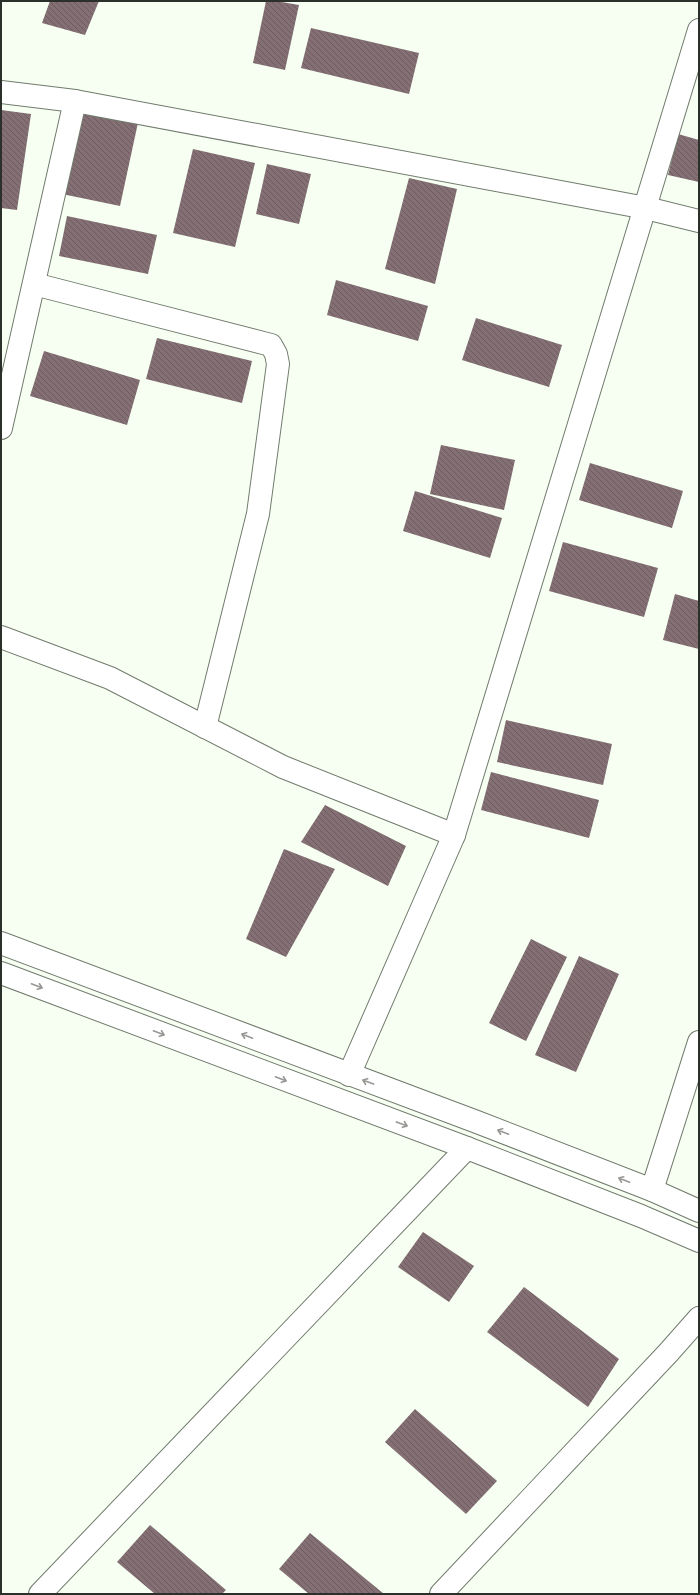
<svg xmlns="http://www.w3.org/2000/svg" width="700" height="1595" viewBox="0 0 700 1595" font-family="Mulish,sans-serif">
  <defs>
    <pattern id="building-back-hatch" width="6" height="6" patternUnits="userSpaceOnUse"><rect width="6" height="6" fill="#847074"/><path d="M-1 5l2 2M0 0l6 6M5-1l2 2" fill="none" stroke="#6c5c5f"/></pattern>
  </defs>
  <rect width="100%" height="100%" fill="#f6fff2"/>
  <g fill="url(#building-back-hatch)">
    <polygon points="50,1 99,1 85,35 42,23"/>
    <polygon points="266,1 276,1 299,5 285,70 253,63"/>
    <polygon points="311,28 419,53 409,94 301,68"/>
    <polygon points="81,106 139,118 120,206 62,194"/>
    <polygon points="1,110 31,114 17,210 1,208"/>
    <polygon points="678,134 699,140 699,182 668,175"/>
    <polygon points="193,149 255,163 235,247 173,233"/>
    <polygon points="267,164 311,174 299,224 256,214"/>
    <polygon points="409,178 457,189 435,284 385,269"/>
    <polygon points="67,216 157,235 148,274 59,256"/>
    <polygon points="336,280 428,306 418,341 327,315"/>
    <polygon points="476,318 562,345 549,387 462,360"/>
    <polygon points="157,338 252,361 242,403 146,379"/>
    <polygon points="44,351 140,380 127,425 30,396"/>
    <polygon points="441,445 515,460 504,510 430,494"/>
    <polygon points="590,463 683,491 672,528 579,500"/>
    <polygon points="415,491 502,518 490,558 403,531"/>
    <polygon points="563,542 658,568 644,617 549,591"/>
    <polygon points="675,594 699,601 699,649 663,640"/>
    <polygon points="506,720 612,744 603,785 497,762"/>
    <polygon points="491,772 599,800 589,838 481,810"/>
    <polygon points="325,805 406,846 388,886 301,842"/>
    <polygon points="284,849 335,869 286,957 246,939"/>
    <polygon points="531,939 567,957 526,1041 489,1023"/>
    <polygon points="579,956 619,974 576,1072 535,1055"/>
    <polygon points="423,1232 474,1266 449,1302 398,1267"/>
    <polygon points="524,1287 619,1359 588,1407 487,1332"/>
    <polygon points="415,1409 497,1481 466,1514 385,1442"/>
    <polygon points="150,1525 226,1590 222,1594 155,1594 117,1562"/>
    <polygon points="310,1533 384,1594 309,1594 279,1569"/>
  </g>
  <g fill="none" stroke-linecap="round" stroke-linejoin="round">
    <g stroke="#717b6d" stroke-width="24">
      <g id="minor">
        <polyline points="1,92 75,101 646,208 699,221"/>
        <polyline points="34,284 271,345 276,354 278,364 258,514 205,727"/>
        <polyline points="1,428 75,101"/>
        <polyline points="1,637 110,678 283,767 454,835"/>
        <polyline points="349,1075 454,835 699,30"/>
        <polyline points="652,1190 699,1042"/>
        <polyline points="40,1594 467,1148"/>
        <polyline points="441,1594 669,1352 699,1318"/>
      </g>
    </g>
    <g stroke="#717b6d" stroke-width="24">
      <g id="tertiary">
        <polyline points="1,943 477,1122 652,1190 699,1211"/>
        <polyline points="1,973 467,1148 641,1216 699,1241"/>
      </g>
    </g>
    <use href="#minor" stroke="#fff" stroke-width="22"/>
    <use href="#tertiary" stroke="#fff" stroke-width="22"/>
  </g>
  <defs><path id="oneway-shaft" d="M-6 0H5M1.5-3L5.5 0L1.5 3" fill="none" stroke-width="1.6" stroke-linecap="round" stroke-linejoin="round"/></defs>
  <g stroke="#969894">
    <use href="#oneway-shaft" transform="translate(37 986) rotate(21)"/>
    <use href="#oneway-shaft" transform="translate(159 1033) rotate(21)"/>
    <use href="#oneway-shaft" transform="translate(247 1036) rotate(-159)"/>
    <use href="#oneway-shaft" transform="translate(281 1079) rotate(21)"/>
    <use href="#oneway-shaft" transform="translate(368 1082) rotate(-160)"/>
    <use href="#oneway-shaft" transform="translate(402 1124) rotate(20)"/>
    <use href="#oneway-shaft" transform="translate(503 1132) rotate(-159)"/>
    <use href="#oneway-shaft" transform="translate(624 1180) rotate(-159)"/>
  </g>
  <rect width="700" height="1595" fill="none" stroke="#2c302a" stroke-width="4"/>
</svg>
